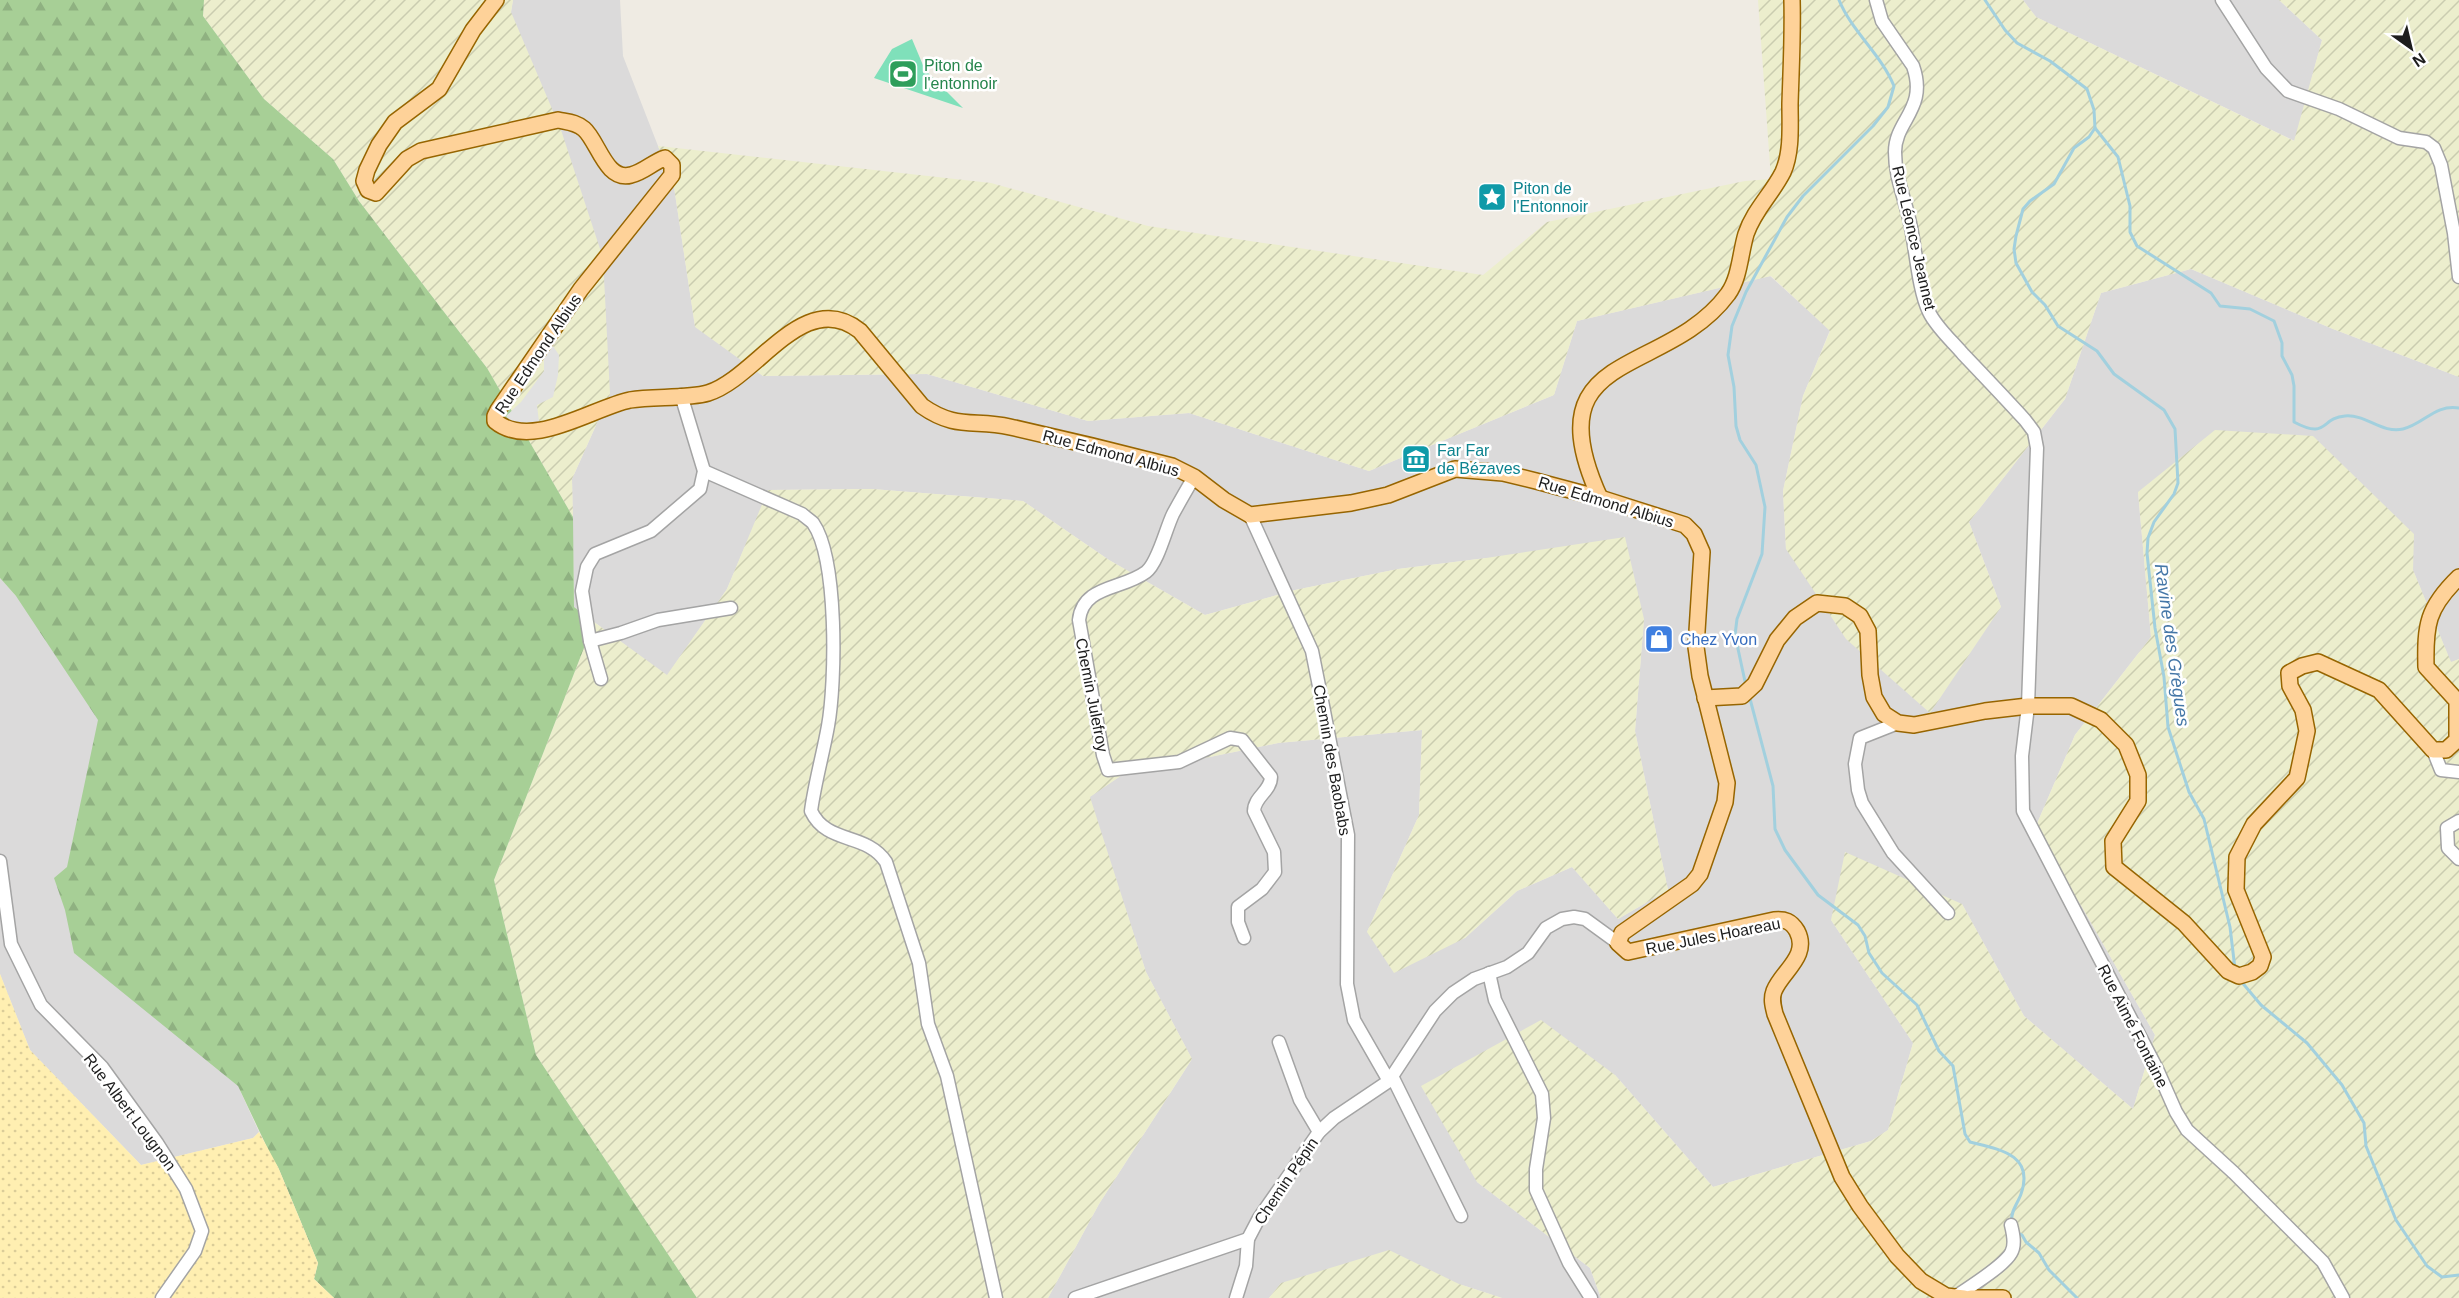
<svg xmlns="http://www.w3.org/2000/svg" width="2459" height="1298" viewBox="0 0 2459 1298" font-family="Helvetica,sans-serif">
  <defs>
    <pattern id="farmland-furrows" width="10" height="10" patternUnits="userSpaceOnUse" patternTransform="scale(1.5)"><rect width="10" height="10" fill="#eceecd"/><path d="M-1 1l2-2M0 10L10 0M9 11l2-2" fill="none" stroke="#caccb0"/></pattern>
    <pattern id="forest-firs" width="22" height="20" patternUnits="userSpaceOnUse" patternTransform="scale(1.5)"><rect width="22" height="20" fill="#a7cf96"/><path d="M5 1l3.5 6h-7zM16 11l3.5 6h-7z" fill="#8fb181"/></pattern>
    <pattern id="sand-dots" width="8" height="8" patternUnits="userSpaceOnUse" patternTransform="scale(1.5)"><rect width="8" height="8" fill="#ffefb1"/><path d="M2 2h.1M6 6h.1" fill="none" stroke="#dacc98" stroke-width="1.8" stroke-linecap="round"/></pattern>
  </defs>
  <rect width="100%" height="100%" fill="#efebe3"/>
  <g fill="#dbdada">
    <polygon points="513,0 620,0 623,56 674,187 695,326 763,376 927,374 1088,421 1189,413 1369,471 1554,395 1577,321 1770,276 1830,330 1803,396 1783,491 1786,549 2001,607 1969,522 2065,399 2101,293 2191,269 2333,329 2459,377 2459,659 2451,663 2413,570 2413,534 2138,492 2151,637 2075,735 2033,833 2082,907 2155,1035 2133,1109 2024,1016 1962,904 1831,920 1913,1043 1888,1130 1871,1141 1713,1187 1615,1075 1477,1182 1590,1268 1601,1298 1502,1298 1459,1284 1281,1283 1269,1298 1048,1298 1099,1204 1192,1059 1146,972 1089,797 1122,775 1278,743 1422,730 1419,815 1367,932 1465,938 1517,891 1572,867 1618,919 1668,890 1635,731 1644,619 1486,558 1398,569 1295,590 1205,615 1109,560 1023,501 872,489 769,490 727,589 667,676 574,607 572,479 610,394 511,12"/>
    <polygon points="2023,0 2279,0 2322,40 2295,141 2036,17"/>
    <polygon points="0,578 16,596 113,628 238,1086 259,1132 253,1138 141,1165 30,1050 0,974"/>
  </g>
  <g fill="url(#farmland-furrows)">
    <polygon points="204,0 513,0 511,12 561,130 603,258 610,394 572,479 573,517 487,368 359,201 333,159 264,99 203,16"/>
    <polygon points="1758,0 2023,0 2036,17 2294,141 2322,40 2279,0 2459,0 2459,377 2333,329 2191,269 2101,293 2065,399 1969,522 2001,607 1930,713 1846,639 1786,549 1783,491 1803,396 1830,331 1771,276 1577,321 1554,395 1369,471 1189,413 1088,421 927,374 763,376 695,327 674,187 658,146 991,183 1148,226 1483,275 1547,222 1745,181 1771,179"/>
    <polygon points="2215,430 2313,436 2414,534 2413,570 2451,662 2459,659 2459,1298 1601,1298 1590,1268 1477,1182 1421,1086 1541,1020 1615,1075 1713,1187 1871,1141 1888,1130 1913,1043 1831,920 1845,852 1962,904 2024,1016 2133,1109 2155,1035 2082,907 2033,833 2075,735 2151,637 2138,492"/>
    <polygon points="872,489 1023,501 1109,560 1205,615 1295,590 1398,569 1486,558 1625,537 1644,619 1635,731 1668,890 1618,919 1572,867 1517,891 1465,938 1394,973 1367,932 1419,815 1422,730 1278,743 1122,775 1090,797 1146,972 1192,1059 1099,1204 1048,1298 697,1298 536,1055 494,880 594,622 667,675 727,589 768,490"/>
    <polygon points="1389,1250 1459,1284 1502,1298 1269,1298 1281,1283"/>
  </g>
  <polygon fill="url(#forest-firs)" points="0,0 204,0 203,16 264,99 333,159 359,201 487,368 573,517 574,607 594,622 494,880 536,1055 697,1298 334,1298 314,1279 318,1263 278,1167 273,1160 238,1086 74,953 65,910 54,878 67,867 98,720 16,596 0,578"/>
  <polygon fill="url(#sand-dots)" points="0,974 30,1050 141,1165 253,1138 259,1132 278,1167 318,1263 314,1279 334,1298 0,1298"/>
  <polygon fill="#7fe0ba" points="912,39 925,70 963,108 874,78 892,49"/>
  <polygon fill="#e1e1e1" points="553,346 559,355 558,375 553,397 537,405 539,422 511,423 506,416 521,402 544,371 544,359"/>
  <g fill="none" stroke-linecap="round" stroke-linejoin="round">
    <g stroke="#a2d0de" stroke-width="3">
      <polyline points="1985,0 2005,30 2017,43 2050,61 2087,89 2094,110 2095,128 2089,137 2074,148 2054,184 2030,201 2023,209 2016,236 2014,249 2016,263 2032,292 2045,305 2058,326 2097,351 2114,374 2164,410 2175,429 2178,483 2174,494 2154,522 2148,538 2147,553 2155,628 2164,677 2168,727 2189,792 2204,819 2230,927 2235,969"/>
      <path d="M2095 128 2118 157 2130 206V232L2137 246 2211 293 2220 306 2250 309 2274 321 2282 343V356L2292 375 2294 386V422C2328 440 2320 418 2345 416 2366 414 2382 434 2403 429 2424 424 2435 404 2459 408"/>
      <path d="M1746 686 1735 635 1737 619 1762 554 1765 507 1756 465 1740 440 1736 426 1734 387 1728 355 1732 326 1746 292 1787 217 1803 196 1873 126 1888 107 1894 86C1881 54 1852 32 1839 0"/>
      <path d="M1749 695 1773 786 1775 829 1785 850 1818 895 1858 925 1865 936 1869 953 1882 973 1917 1005 1939 1051 1953 1066 1965 1134 1970 1142C1998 1149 2035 1154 2021 1194 2018 1203 2010 1212 2012 1221"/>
      <polyline points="2240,980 2261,1005 2307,1043 2342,1085 2364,1123 2366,1146 2396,1220 2427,1266 2442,1277 2459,1275"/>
      <polyline points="2016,1232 2022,1235 2026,1242 2039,1253 2049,1270 2077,1298"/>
    </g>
    <g stroke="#a4a4a4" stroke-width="15">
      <g id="minor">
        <path d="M1876 0 1882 21 1913 66C1928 109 1895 120 1895 152 1895 178 1905 198 1910 223 1916 249 1918 289 1929 312 1936 327 1952 341 1963 354 1984 376 2005 398 2025 420L2034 432 2037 448 2028 706 2022 756 2023 811 2157 1069 2176 1112 2187 1130 2234 1173 2323 1262 2343 1298"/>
        <polyline points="2222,0 2266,68 2288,91 2339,109 2399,138 2426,142 2434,148 2441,165 2454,233 2459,277"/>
        <path d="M704 471 802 514C805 517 810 520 813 523 838 559 836 682 828 726 823 754 815 782 811 811 827 845 866 832 886 862L919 963 928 1024 947 1076 996 1298"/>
        <path d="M1194 477C1187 489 1180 501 1173 514 1166 528 1158 563 1146 572 1122 590 1083 585 1079 620L1103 755 1108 770 1179 762 1230 738 1242 740 1271 777C1271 791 1254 797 1254 811L1274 852 1275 872 1262 889 1238 907V922L1244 938"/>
        <polyline points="1250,515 1312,651 1323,706 1348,835 1347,984 1354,1020 1389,1081"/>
        <polyline points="590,641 621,633 658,620 731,608"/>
        <polyline points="601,679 590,641 582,591 587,567 595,554 651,531 700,489 704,471 681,395"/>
        <polyline points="1898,723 1860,738 1855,764 1858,790 1862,803 1893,853 1948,913"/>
        <polyline points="2433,750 2441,770 2459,772"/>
        <polyline points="2459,821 2447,828 2448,848 2459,859"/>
        <polyline points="0,861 11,944 41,1005 102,1067 157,1143 186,1189 202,1231 195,1251 162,1298"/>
        <polyline points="1489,973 1495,1000 1542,1094 1544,1118 1536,1169 1536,1190 1569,1263 1591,1298"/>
        <polyline points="1279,1042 1300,1100 1319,1132"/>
        <polyline points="1392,1076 1461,1216"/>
        <path d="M1955 1297C1969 1287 2003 1267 2011 1253 2016 1245 2013 1233 2011 1225"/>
        <polyline points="1075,1298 1248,1239"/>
        <polyline points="1236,1298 1246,1266 1248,1239 1259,1218 1319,1132 1334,1118 1389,1081 1435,1011 1453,993 1474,979 1507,967 1528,953 1546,928 1562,919 1574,917 1585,919 1618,943"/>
      </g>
    </g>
    <g stroke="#976500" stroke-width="18">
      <g id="major">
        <path d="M496 0 473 30 439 89 395 122 379 145 367 170 364 181 368 190 376 193 407 159 421 151 558 120C567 122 576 122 584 129 598 141 606 182 631 175 644 172 653 162 665 158L672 165V175L581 289 498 410 495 416V421C531 451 592 408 630 400 653 396 687 399 708 393 757 378 804 286 860 331L922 406C956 430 974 419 1010 427 1064 439 1118 452 1172 466L1194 477 1224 500 1250 515 1351 503 1388 495 1455 469 1503 473 1536 481 1600 498 1685 525 1694 534 1702 552 1696 647 1700 676 1727 783 1725 802 1700 874 1692 884 1622 933 1618 943 1628 952 1774 920C1785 919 1791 921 1797 931 1810 956 1782 971 1774 991 1771 999 1773 1006 1775 1014L1842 1177 1860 1206 1897 1256 1921 1281 1946 1296 1964 1298"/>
        <path d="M1600 498C1531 347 1665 379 1728 294 1740 277 1740 254 1746 234 1754 210 1772 194 1783 172 1792 152 1790 126 1790 104 1791 70 1793 35 1792 0"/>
        <path d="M1705 698 1742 696 1755 684 1777 640 1795 618 1817 603 1845 606 1860 616 1868 631 1870 675 1874 697 1884 714 1898 723 1914 725 1985 711 2028 706H2071L2101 720 2126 745 2138 775V801L2113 841 2114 867 2184 923 2228 971 2239 976 2252 972 2260 966 2263 957 2236 890 2237 857 2254 824 2297 778 2307 731 2303 710 2290 686 2289 673 2302 666 2318 662 2379 690 2433 750H2446L2457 740V701L2426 667C2425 625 2427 608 2459 577"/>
        <polyline points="1971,1298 2003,1298"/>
      </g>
    </g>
    <use href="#minor" stroke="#fff" stroke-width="12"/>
    <use href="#major" stroke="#fed299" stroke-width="15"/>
  </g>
  <defs>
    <g id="stadium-square" transform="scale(1.5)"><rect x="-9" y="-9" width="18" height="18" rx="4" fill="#2e9e5b" stroke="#fff"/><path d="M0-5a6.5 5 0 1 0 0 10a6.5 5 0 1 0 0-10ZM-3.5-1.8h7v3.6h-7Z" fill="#fff"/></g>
    <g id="sight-square" transform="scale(1.5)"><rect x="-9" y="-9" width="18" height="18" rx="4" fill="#0f9aa8" stroke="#fff"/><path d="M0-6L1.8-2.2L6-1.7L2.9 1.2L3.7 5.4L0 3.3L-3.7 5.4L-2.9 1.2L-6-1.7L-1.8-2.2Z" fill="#fff"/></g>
    <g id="museum-square" transform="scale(1.5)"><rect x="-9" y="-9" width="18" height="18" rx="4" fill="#0f9aa8" stroke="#fff"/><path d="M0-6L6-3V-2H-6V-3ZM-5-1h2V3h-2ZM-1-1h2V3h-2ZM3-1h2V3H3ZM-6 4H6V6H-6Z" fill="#fff"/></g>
    <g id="shop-square" transform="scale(1.5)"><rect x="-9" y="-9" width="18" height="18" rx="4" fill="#3f7fe0" stroke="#fff"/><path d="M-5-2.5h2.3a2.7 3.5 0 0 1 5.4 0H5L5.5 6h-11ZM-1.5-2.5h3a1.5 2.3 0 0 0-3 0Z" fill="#fff"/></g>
  </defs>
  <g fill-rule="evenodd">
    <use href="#stadium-square" x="903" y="74"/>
    <use href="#sight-square" x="1492" y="197"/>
    <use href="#museum-square" x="1416" y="459"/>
    <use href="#shop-square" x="1659" y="639"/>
  </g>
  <g text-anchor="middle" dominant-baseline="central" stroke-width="5" stroke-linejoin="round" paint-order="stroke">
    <g font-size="16" fill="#27864d" stroke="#fff" text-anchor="start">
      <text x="924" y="65">Piton de<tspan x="924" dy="18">l'entonnoir</tspan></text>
    </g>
    <g font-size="16" fill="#0d838f" stroke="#fff" text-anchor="start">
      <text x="1513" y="188">Piton de<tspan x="1513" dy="18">l'Entonnoir</tspan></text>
      <text x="1437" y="450">Far Far<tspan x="1437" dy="18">de Bézaves</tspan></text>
    </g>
    <g font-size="16" fill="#1d1d1d" stroke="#fff">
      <text transform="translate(1914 238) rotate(77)">Rue Léonce Jeannet</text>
      <text transform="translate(538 354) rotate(-56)">Rue Edmond Albius</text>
      <text transform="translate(1111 453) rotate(15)">Rue Edmond Albius</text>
      <text transform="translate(1606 502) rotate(17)">Rue Edmond Albius</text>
      <text transform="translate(1092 695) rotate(79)">Chemin Julefroy</text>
      <text transform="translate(1332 760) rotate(80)">Chemin des Baobabs</text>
      <text transform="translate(1713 936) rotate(-11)">Rue Jules Hoareau</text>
      <text transform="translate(2133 1026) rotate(63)">Rue Aimé Fontaine</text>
      <text transform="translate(130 1112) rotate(53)">Rue Albert Lougnon</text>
      <text transform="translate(1286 1181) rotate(-56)">Chemin Pépin</text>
    </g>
    <g font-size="16" fill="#366cbe" stroke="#fff" text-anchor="start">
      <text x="1680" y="639">Chez Yvon</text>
    </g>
    <g font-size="18" font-style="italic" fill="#4577a7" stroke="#fff">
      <text transform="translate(2172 645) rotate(82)">Ravine des Grègues</text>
    </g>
  </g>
  <g transform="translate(2411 48) rotate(146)" stroke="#ffffff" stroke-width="4.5" paint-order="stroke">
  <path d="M0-4.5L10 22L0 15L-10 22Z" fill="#1d1d1d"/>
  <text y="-9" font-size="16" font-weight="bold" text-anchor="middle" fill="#1d1d1d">N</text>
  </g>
</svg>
